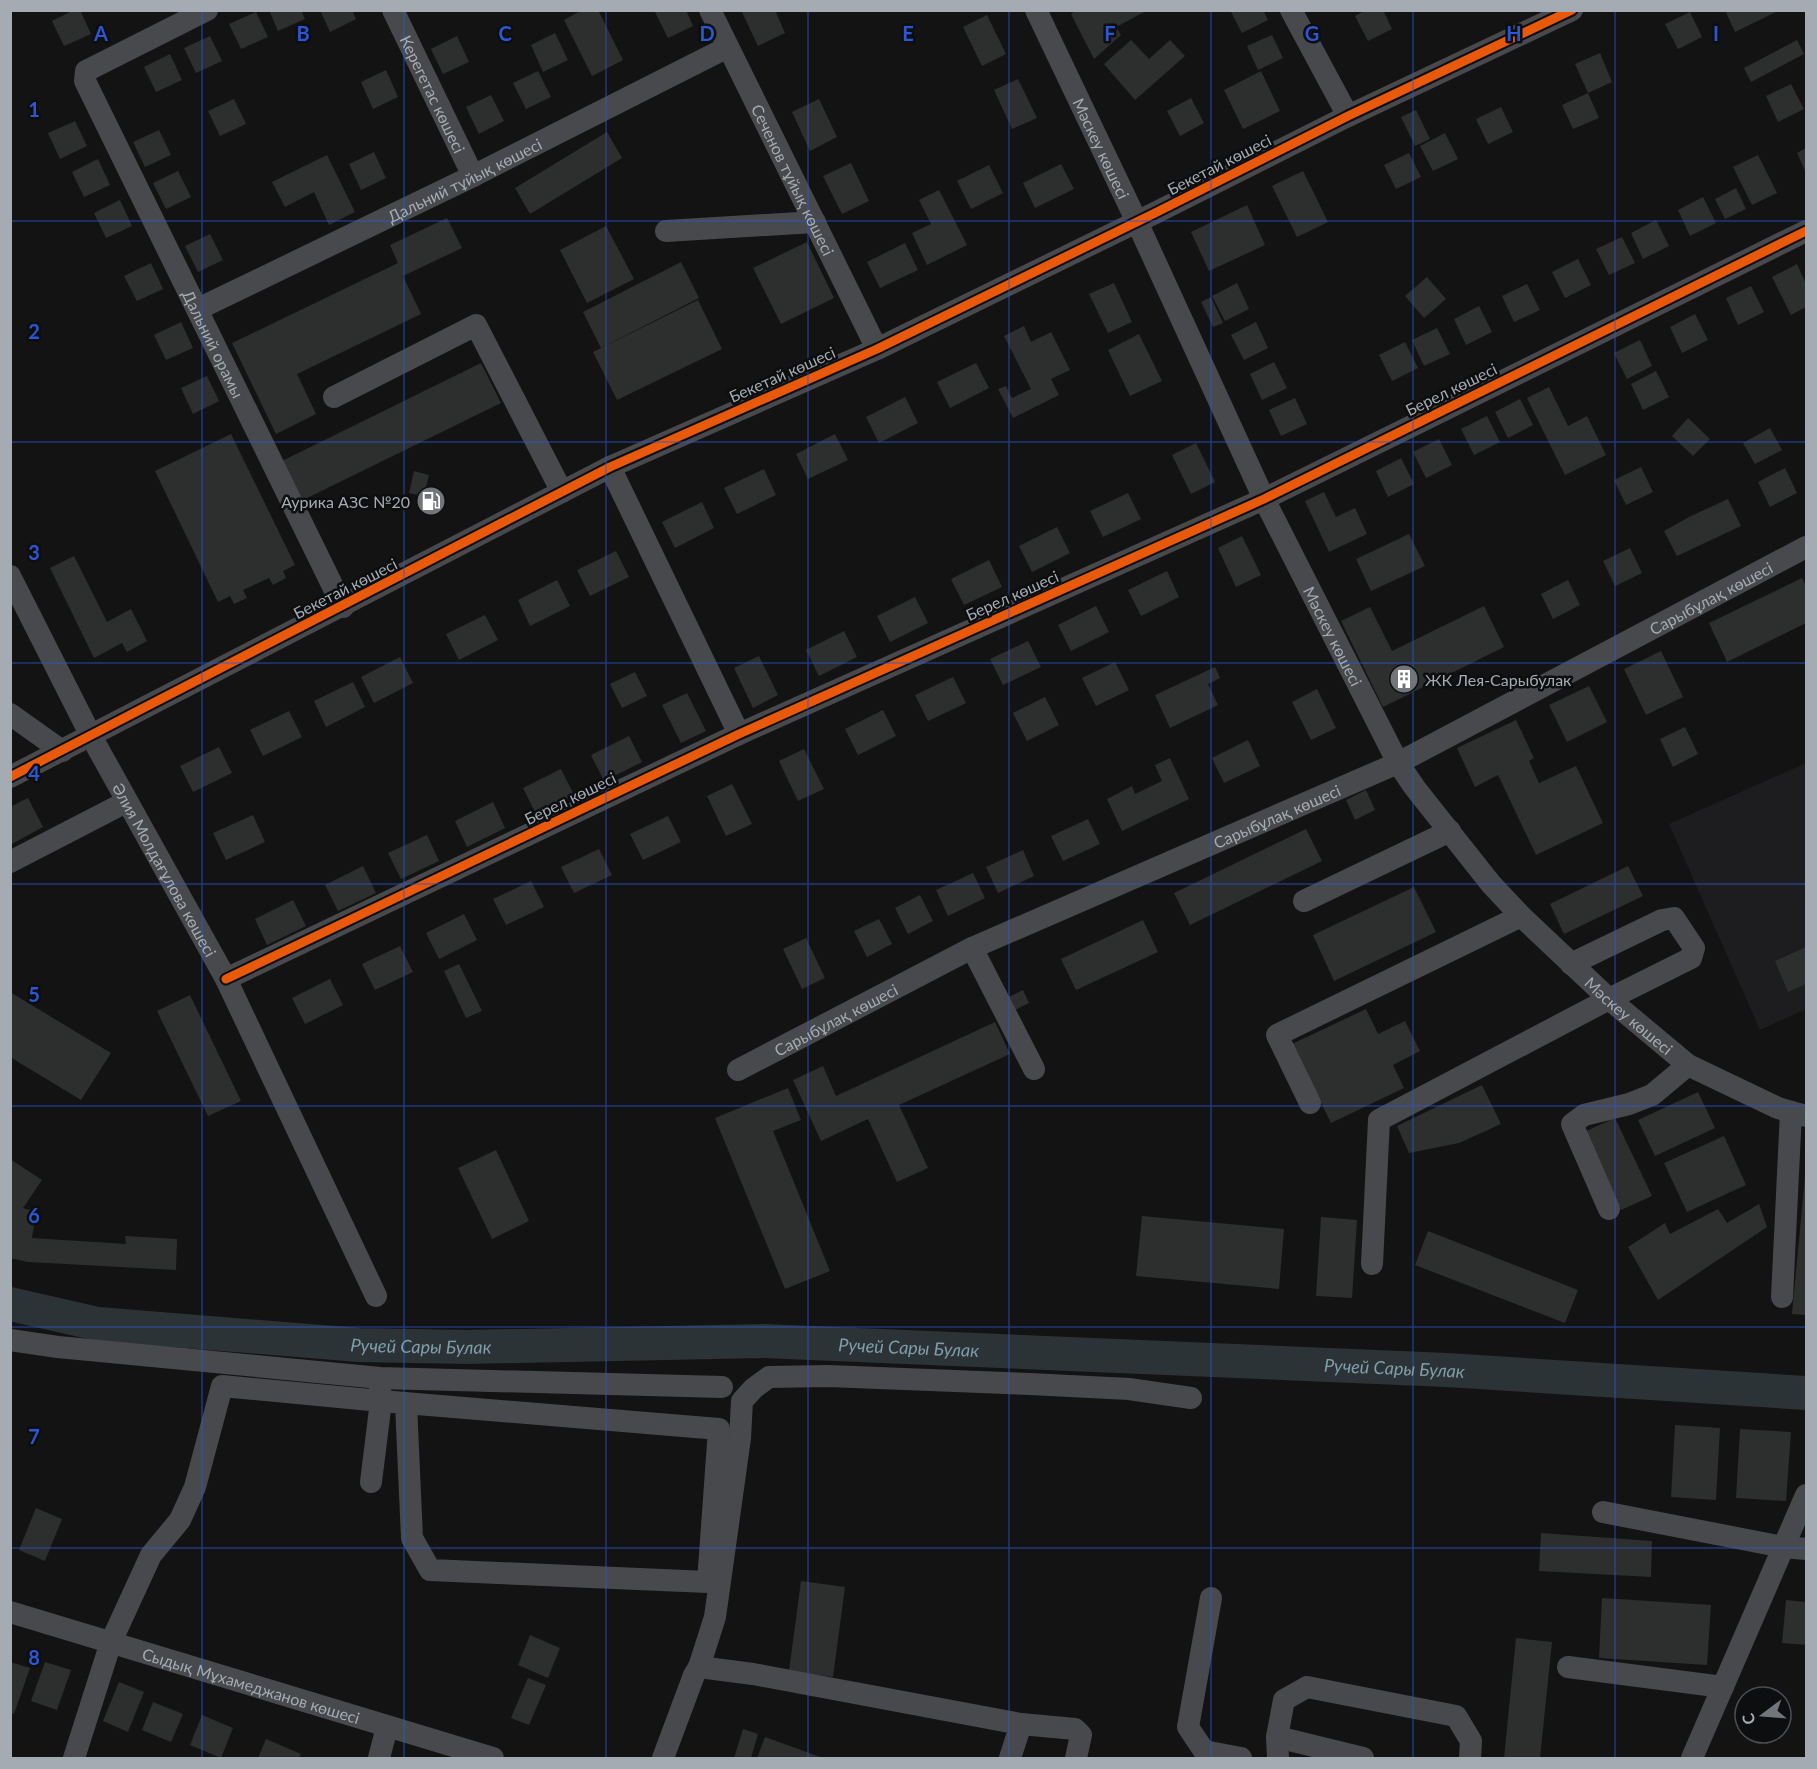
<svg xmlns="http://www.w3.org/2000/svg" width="1817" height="1769" viewBox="0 0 1817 1769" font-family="Lato,sans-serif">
  <rect width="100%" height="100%" fill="#131313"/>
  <polygon fill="#1d1d1f" points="1806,763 1806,1009 1760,1030 1669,824"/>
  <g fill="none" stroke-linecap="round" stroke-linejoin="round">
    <path stroke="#2b3337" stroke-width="34" id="s1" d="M10 1304 98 1324 359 1345 466 1347 764 1341 1447 1370 1806 1393"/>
  </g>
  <g fill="#2d2e2e">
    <polygon points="74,10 80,10 91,34 64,46 52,21"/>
    <polygon points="269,10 301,10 305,19 278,31"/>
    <polygon points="320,10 352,10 356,19 330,32"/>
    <polygon points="582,10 598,10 623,60 592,76 564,20"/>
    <polygon points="659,10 686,10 693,26 668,38 655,12"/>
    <polygon points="741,10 775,10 785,33 758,46"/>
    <polygon points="1077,10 1148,10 1116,27 1121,35 1094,59 1071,14"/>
    <polygon points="1230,10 1263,10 1268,20 1242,33"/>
    <polygon points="1366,10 1383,10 1392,29 1368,41 1355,16"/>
    <polygon points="1725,10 1780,10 1735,32"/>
    <polygon points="256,12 268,37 241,49 229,24"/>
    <polygon points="1690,12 1702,37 1678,49 1665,24"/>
    <polygon points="987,15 1006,54 982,66 963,27"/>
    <polygon points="555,33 568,60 543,72 531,45"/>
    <polygon points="1272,35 1283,58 1258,70 1247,46"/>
    <polygon points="210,36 222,61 196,73 184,48"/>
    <polygon points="457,36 469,62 443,74 431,49"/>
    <polygon points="1131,40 1149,59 1170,40 1185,56 1135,100 1104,64"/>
    <polygon points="1797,40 1804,54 1751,82 1744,68"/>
    <polygon points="1600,53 1612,82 1588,93 1575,64"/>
    <polygon points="170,54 182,80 156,92 144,67"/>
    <polygon points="386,70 398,97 373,109 361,82"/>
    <polygon points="538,71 551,97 526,109 513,83"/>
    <polygon points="1261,71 1280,111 1243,129 1224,90"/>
    <polygon points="1018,79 1037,118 1012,129 994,90"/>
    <polygon points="1791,84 1804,109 1778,122 1766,96"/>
    <polygon points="1588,93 1599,118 1573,129 1562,105"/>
    <polygon points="491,95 504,121 479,134 466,107"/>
    <polygon points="1191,98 1204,123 1180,136 1167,111"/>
    <polygon points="234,99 246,124 220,136 208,111"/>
    <polygon points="819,99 837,137 810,151 792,112"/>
    <polygon points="1501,107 1513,132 1488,144 1476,119"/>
    <polygon points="1416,110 1430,139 1415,146 1401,117"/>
    <polygon points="75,121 87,146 60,159 48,133"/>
    <polygon points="159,130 171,155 145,167 133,142"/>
    <polygon points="607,132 622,158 530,214 515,188"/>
    <polygon points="1445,133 1458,159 1433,171 1420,146"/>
    <polygon points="1806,148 1806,173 1797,153"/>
    <polygon points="374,152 386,178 361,190 349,164"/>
    <polygon points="1409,153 1421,177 1396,189 1384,165"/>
    <polygon points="327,155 355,212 329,225 314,192 285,207 272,182"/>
    <polygon points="1758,155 1777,193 1752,205 1733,167"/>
    <polygon points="98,159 110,185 84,197 72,172"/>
    <polygon points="851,163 869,201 842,214 823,176"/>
    <polygon points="1061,164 1074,189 1035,208 1023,183"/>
    <polygon points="989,165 1003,193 971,209 957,181"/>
    <polygon points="178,171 191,197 166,209 153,183"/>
    <polygon points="1303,171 1328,222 1297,237 1272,186"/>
    <polygon points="1736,188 1746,209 1725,219 1715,199"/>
    <polygon points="939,190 967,245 927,265 912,233 931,224 919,200"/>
    <polygon points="1703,197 1716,223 1690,236 1678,210"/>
    <polygon points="120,200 132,226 106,238 94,213"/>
    <polygon points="1247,205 1265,245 1209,271 1191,232"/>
    <polygon points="447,218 462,248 403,276 421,314 297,374 316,414 276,434 232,343 398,263 390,245"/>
    <polygon points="1656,220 1669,246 1643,259 1631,233"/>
    <polygon points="606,226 634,279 587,303 560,250"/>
    <polygon points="210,234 223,260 198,272 185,246"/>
    <polygon points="1622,237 1635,263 1609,275 1596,249"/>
    <polygon points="807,242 834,298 781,324 753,268"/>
    <polygon points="905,243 918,270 880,288 867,262"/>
    <polygon points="1578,259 1591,285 1565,298 1552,272"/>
    <polygon points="681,262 699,298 601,348 583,312"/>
    <polygon points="151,263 163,289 137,301 124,276"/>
    <polygon points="1797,264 1806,284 1806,307 1791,315 1772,277"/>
    <polygon points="1427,277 1446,299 1424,318 1405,296"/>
    <polygon points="1114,283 1132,322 1108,333 1089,294"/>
    <polygon points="1237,283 1249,309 1225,321 1212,296"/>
    <polygon points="1527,284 1540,310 1514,322 1502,296"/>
    <polygon points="1751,286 1764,312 1738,325 1726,298"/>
    <polygon points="1211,297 1223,323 1213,327 1201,302"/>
    <polygon points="698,300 722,349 617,400 593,352"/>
    <polygon points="1479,306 1492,332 1466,345 1454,319"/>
    <polygon points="1695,314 1708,340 1682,353 1670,327"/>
    <polygon points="181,322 193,348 166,360 154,335"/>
    <polygon points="1256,322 1268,348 1244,360 1231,335"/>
    <polygon points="1024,326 1031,342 1051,332 1070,370 1051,379 1059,395 1013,418 998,389 1006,386 1012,398 1031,389 1004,336"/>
    <polygon points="1437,328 1450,354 1424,366 1412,340"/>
    <polygon points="1139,334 1162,381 1130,396 1108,350"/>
    <polygon points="1640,340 1652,366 1627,379 1614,353"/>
    <polygon points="1405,342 1418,368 1392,381 1379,355"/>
    <polygon points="1274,362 1287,388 1262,400 1250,374"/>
    <polygon points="481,363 501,403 301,501 282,461"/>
    <polygon points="976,363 989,388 950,408 937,382"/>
    <polygon points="1656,371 1669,397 1643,410 1631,384"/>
    <polygon points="207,376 219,401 193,414 181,388"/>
    <polygon points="1549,387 1568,426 1587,416 1606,455 1565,475 1527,398"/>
    <polygon points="905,397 918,423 879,443 866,417"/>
    <polygon points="1295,398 1307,424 1281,436 1269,410"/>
    <polygon points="1520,399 1533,425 1508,438 1495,412"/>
    <polygon points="1487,416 1500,442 1474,455 1461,429"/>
    <polygon points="1688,418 1710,439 1693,456 1672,436"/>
    <polygon points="1770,428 1782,450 1755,464 1743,443"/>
    <polygon points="231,434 295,565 283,571 286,578 273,585 269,578 243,590 247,598 234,604 230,596 218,602 155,471"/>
    <polygon points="835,434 848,460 808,479 796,454"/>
    <polygon points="1439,439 1452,465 1426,478 1413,452"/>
    <polygon points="1196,443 1215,482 1191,494 1172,455"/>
    <polygon points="1401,458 1414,484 1388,497 1376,471"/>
    <polygon points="1641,467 1653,492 1626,505 1614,480"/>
    <polygon points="1785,468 1797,493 1770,507 1758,482"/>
    <polygon points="764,469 776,495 737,514 724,488"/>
    <polygon points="414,471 429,475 424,496 409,493"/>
    <polygon points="1324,492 1336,517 1355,508 1367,534 1329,552 1305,501"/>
    <polygon points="1128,493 1141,519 1103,537 1090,511"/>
    <polygon points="1728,499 1741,526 1677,556 1664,531 1691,516"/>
    <polygon points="702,502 714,528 675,548 662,522"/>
    <polygon points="1057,527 1070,553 1032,572 1019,546"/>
    <polygon points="1409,534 1425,566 1371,591 1356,559"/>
    <polygon points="1242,536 1261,575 1236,587 1218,548"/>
    <polygon points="1630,548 1642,573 1615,586 1603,561"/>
    <polygon points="616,551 629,577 590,596 577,570"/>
    <polygon points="74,556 107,622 131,609 147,641 127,652 122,643 94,658 50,568"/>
    <polygon points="989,560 1002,587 964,605 951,579"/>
    <polygon points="1167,571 1179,597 1141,616 1128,590"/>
    <polygon points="1802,578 1806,586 1806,623 1727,662 1709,623"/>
    <polygon points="557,580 570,606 530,626 518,600"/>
    <polygon points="1568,580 1580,605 1553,619 1541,594"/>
    <polygon points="915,597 928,623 890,642 877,616"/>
    <polygon points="1096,606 1109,632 1071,651 1058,625"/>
    <polygon points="1484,606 1504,647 1383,707 1341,621 1370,607 1392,651"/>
    <polygon points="485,615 498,640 459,660 446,634"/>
    <polygon points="844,631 857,657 819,676 806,650"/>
    <polygon points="1028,641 1041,667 1003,685 990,659"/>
    <polygon points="1661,651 1683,697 1646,715 1624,669"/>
    <polygon points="759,656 778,695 753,708 734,668"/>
    <polygon points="400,657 413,683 374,703 361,677"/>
    <polygon points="1115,662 1129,690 1096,706 1082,678"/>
    <polygon points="1215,667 1220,678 1208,684 1218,705 1170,728 1155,695"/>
    <polygon points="635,672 647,696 622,708 610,684"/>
    <polygon points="953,677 966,703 928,721 915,695"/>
    <polygon points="353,682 365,707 326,727 314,701"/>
    <polygon points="1589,686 1607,722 1567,742 1549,705"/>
    <polygon points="1317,689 1336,728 1311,740 1292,702"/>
    <polygon points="687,693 706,731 681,743 662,705"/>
    <polygon points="1045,697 1059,725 1027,741 1013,713"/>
    <polygon points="883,710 896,736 858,755 845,729"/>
    <polygon points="289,711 302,737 263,756 250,730"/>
    <polygon points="1516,720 1534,758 1529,761 1539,783 1576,766 1603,823 1536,855 1498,775 1475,787 1457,748"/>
    <polygon points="1685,727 1698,754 1673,767 1660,739"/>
    <polygon points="629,736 642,762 604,781 591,755"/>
    <polygon points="1248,740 1260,766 1224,783 1212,758"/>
    <polygon points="219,747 232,773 193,792 180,766"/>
    <polygon points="804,749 824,789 798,801 779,761"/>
    <polygon points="1170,758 1189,799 1122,831 1107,799 1132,786 1135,794 1162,781 1155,765"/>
    <polygon points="561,769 574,795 536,814 523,788"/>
    <polygon points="732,784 752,824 726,836 707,796"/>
    <polygon points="1366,790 1375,810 1355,820 1346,800"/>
    <polygon points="28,798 43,827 10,845 10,807"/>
    <polygon points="493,802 505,828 467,847 455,821"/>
    <polygon points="253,815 265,842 226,860 213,833"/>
    <polygon points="668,816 681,842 643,860 630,834"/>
    <polygon points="1088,819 1100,844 1063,861 1051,836"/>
    <polygon points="1306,829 1322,861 1190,925 1174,893"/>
    <polygon points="427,835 439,861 401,879 388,853"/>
    <polygon points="599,849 612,875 574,893 561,867"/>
    <polygon points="1023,850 1034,876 998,893 986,867"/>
    <polygon points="363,866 376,893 338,911 325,885"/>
    <polygon points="1628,866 1643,896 1564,934 1550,904"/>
    <polygon points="973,873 985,898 948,916 936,890"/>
    <polygon points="531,881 544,907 506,925 493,899"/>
    <polygon points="1414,887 1436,932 1334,981 1313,935"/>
    <polygon points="920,895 933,921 908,934 895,908"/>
    <polygon points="293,900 306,926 267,945 255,919"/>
    <polygon points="464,914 477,940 439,959 426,933"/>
    <polygon points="879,919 892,944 867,957 854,931"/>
    <polygon points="1143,920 1158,952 1076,990 1061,959"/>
    <polygon points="806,938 825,978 802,989 783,949"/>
    <polygon points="400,946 413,972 375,990 362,964"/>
    <polygon points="1806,947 1806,984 1788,992 1775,961"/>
    <polygon points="459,964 482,1011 466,1018 444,971"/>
    <polygon points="330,979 343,1005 305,1024 292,998"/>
    <polygon points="1023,990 1029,1003 1013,1011 1007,998"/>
    <polygon points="10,992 111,1053 81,1100 10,1057"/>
    <polygon points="190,995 241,1101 208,1116 157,1011"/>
    <polygon points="1366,1009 1378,1034 1405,1021 1420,1051 1393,1065 1404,1088 1331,1123 1292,1044"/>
    <polygon points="995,1022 1010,1054 899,1105 928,1168 897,1182 868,1119 821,1141 793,1080 823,1066 836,1096"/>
    <polygon points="1482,1085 1501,1124 1459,1143 1409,1153 1397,1126"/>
    <polygon points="788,1088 801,1120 773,1131 830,1271 785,1289 715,1118"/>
    <polygon points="1698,1092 1715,1128 1655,1156 1638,1120"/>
    <polygon points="1615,1118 1652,1196 1621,1210 1584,1132"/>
    <polygon points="1724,1136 1746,1185 1687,1212 1664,1163"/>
    <polygon points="496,1150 529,1221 492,1239 458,1168"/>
    <polygon points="10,1159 42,1180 23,1208 36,1212 32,1238 126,1244 125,1236 177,1239 176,1270 28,1262 10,1258"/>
    <polygon points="1805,1176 1806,1176 1806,1315 1792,1314"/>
    <polygon points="1759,1204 1767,1227 1658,1300 1628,1247 1665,1223 1670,1234 1718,1209 1727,1223"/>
    <polygon points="1142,1216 1284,1229 1279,1289 1136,1276"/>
    <polygon points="1321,1217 1357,1220 1352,1298 1316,1296"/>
    <polygon points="1428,1231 1578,1290 1565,1323 1415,1265"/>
    <polygon points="1675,1425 1720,1428 1716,1500 1671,1497"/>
    <polygon points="1740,1429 1791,1432 1786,1501 1736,1498"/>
    <polygon points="36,1508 62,1519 45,1561 19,1550"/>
    <polygon points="1541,1533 1652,1541 1651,1577 1539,1571"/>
    <polygon points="801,1581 845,1587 833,1677 789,1671"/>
    <polygon points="1602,1598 1711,1605 1707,1665 1599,1658"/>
    <polygon points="1786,1600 1806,1602 1806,1645 1782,1643"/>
    <polygon points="530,1635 560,1648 548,1678 518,1665"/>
    <polygon points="1516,1638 1552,1642 1540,1758 1504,1758"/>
    <polygon points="10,1662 30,1668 14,1714 10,1712"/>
    <polygon points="45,1662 71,1670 57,1710 31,1701"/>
    <polygon points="528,1678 546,1685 529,1725 511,1718"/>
    <polygon points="119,1682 144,1692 128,1732 103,1721"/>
    <polygon points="153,1702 183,1714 171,1742 142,1730"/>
    <polygon points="202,1715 233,1728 221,1758 190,1745"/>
    <polygon points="743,1729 758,1734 751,1758 734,1758"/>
    <polygon points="765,1737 823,1758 757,1758"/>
    <polygon points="266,1739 301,1754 299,1758 258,1758"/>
  </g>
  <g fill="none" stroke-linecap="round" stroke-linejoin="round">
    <g stroke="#47494c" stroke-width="22">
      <path id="s2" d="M207 10 86 71 85 81 343 607"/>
      <path id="s3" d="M393 10 473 176"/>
      <path id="s4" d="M710 10 877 349"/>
      <path id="s5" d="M1036 10 1137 222 1264 499 1398 763 1415 788 1491 884 1521 916 1609 999 1688 1065 1778 1108 1806 1116"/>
      <polyline points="1291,10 1348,116"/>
      <polyline points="666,231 815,222"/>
      <path id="s6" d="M198 309 473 176 728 47"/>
      <polyline points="334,397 476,325 562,492"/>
      <polyline points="610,467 739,734"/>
      <path id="s7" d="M10 576 91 736 226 979 376 1296"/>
      <polyline points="10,714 62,751"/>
      <polyline points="10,777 610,467 877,349 1155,213 1348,116 1572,10"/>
      <polyline points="10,862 126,802"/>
      <polyline points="1304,901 1450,831"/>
      <polyline points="972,948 1034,1069"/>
      <polyline points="226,979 739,734 1264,499 1806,231"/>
      <path id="s8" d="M738 1070 972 948 1398 763 1806 547"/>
      <polyline points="1310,1103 1277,1035 1521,916"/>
      <polyline points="1609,1209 1572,1124 1584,1115 1629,1104 1652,1095 1688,1065"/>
      <polyline points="1372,1264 1379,1120 1609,999 1691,958 1694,948 1674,918 1662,920 1571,964"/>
      <polyline points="1782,1297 1791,1112"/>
      <polyline points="10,1340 58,1347 380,1378 722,1387"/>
      <polyline points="371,1482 381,1401 380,1388"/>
      <polyline points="1603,1512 1783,1547 1806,1549"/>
      <polyline points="1211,1598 1188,1727 1204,1751 1241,1758"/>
      <path id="s9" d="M10 1612 493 1758"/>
      <polyline points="699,1667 753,1674 1021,1724 1075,1729 1081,1735 1076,1758"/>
      <polyline points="1568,1667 1723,1687"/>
      <polyline points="1277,1737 1363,1758"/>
      <polyline points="74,1758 111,1642 151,1555 180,1520 195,1487 222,1386 381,1401 719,1429 708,1582 430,1570 412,1538 406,1404"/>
      <polyline points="379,1758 387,1727"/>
      <polyline points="663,1758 694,1675 699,1667 715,1617 740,1438 742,1401 754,1388 769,1377 828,1376 1030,1384 1129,1389 1191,1398"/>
      <polyline points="1010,1758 1021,1724"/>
      <polyline points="1278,1758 1277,1737 1284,1700 1307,1687 1456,1716 1471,1741 1470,1758"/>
      <polyline points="1692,1758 1806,1495"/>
    </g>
    <g stroke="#0d0e0f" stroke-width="13">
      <g id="cycleway">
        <polyline points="10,777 610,467 877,349 1155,213 1348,116 1572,10"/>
        <polyline points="226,979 739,734 1264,499 1806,231"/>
      </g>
    </g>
    <use href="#cycleway" stroke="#e8590c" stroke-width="9"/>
  </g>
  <path fill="none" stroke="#2b57d4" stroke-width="1.5" stroke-opacity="0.55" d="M202 10V1758M404 10V1758M606 10V1758M808 10V1758M1009 10V1758M1211 10V1758M1413 10V1758M1615 10V1758M10 221H1806M10 442H1806M10 663H1806M10 884H1806M10 1106H1806M10 1327H1806M10 1548H1806"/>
  <defs>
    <g id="fuel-disc" transform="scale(1.5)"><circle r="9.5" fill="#72767b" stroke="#0d0e0f"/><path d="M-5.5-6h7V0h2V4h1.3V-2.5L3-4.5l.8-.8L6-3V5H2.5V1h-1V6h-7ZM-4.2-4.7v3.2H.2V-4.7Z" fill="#fff"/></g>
    <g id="building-disc" transform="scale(1.5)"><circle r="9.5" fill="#72767b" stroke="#0d0e0f"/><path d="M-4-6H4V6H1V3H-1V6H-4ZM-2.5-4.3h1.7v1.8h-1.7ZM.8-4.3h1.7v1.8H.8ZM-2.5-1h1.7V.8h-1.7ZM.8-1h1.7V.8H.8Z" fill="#fff"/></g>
  </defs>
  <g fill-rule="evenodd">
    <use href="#fuel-disc" x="431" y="501"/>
    <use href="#building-disc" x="1404" y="679"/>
  </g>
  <g text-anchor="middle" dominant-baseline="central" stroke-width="5" stroke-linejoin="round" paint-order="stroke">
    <g font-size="16" fill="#a5abb3" stroke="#0d0e0f">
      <text stroke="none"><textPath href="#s3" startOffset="93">Керегетас көшесі</textPath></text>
      <text stroke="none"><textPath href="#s5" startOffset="153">Мәскеу көшесі</textPath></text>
      <text transform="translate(1219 164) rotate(-27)">Бекетай көшесі</text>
      <text stroke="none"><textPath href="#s4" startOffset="189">Сеченов тұйық көшесі</textPath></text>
      <text stroke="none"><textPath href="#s6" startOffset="296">Дальний тұйық көшесі</textPath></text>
      <text stroke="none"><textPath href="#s2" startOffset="438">Дальний орамы</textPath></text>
      <text transform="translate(782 374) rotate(-24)">Бекетай көшесі</text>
      <text transform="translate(1451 389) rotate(-26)">Берел көшесі</text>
      <text transform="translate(345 588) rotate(-27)">Бекетай көшесі</text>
      <text transform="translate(1012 595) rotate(-24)">Берел көшесі</text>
      <text stroke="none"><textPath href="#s8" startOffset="1082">Сарыбұлақ көшесі</textPath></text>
      <text stroke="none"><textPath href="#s5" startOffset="693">Мәскеу көшесі</textPath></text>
      <text transform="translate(570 798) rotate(-26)">Берел көшесі</text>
      <text stroke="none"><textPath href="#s8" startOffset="596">Сарыбұлақ көшесі</textPath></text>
      <text stroke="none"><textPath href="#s7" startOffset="332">Әлия Молдағұлова көшесі</textPath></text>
      <text stroke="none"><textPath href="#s5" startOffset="1179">Мәскеу көшесі</textPath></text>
      <text stroke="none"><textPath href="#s8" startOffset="110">Сарыбұлақ көшесі</textPath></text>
      <text stroke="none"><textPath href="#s9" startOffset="252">Сыдық Мұхамеджанов көшесі</textPath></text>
    </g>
    <g font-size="16" fill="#a5abb3" stroke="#0d0e0f" text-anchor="end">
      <text x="410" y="501">Аурика АЗС №20</text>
      <text x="1425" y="679" text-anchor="start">ЖК Лея-Сарыбулак</text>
    </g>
    <g font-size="18" font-style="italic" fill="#809daa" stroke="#0d0e0f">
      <text stroke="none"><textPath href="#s1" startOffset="414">Ручей Сары Булак</textPath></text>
      <text stroke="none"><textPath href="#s1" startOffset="902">Ручей Сары Булак</textPath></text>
      <text stroke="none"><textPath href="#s1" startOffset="1388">Ручей Сары Булак</textPath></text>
    </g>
  </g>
  <g font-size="20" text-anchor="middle" font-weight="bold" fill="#2b57d4" stroke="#0d0e0f" stroke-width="5" stroke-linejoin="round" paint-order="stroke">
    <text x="101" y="41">A</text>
    <text x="303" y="41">B</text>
    <text x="505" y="41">C</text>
    <text x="707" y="41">D</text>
    <text x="908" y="41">E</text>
    <text x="1110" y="41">F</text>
    <text x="1312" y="41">G</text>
    <text x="1514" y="41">H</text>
    <text x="1716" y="41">I</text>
    <text x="34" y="117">1</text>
    <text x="34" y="339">2</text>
    <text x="34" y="560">3</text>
    <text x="34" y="781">4</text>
    <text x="34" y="1002">5</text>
    <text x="34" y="1223">6</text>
    <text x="34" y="1444">7</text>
    <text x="34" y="1665">8</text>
  </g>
  <rect width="1817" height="1769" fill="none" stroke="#a5abb3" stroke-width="24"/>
  <g transform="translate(1763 1715) rotate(254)"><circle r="28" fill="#0d0e0f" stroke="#4a4d51" stroke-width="1.5"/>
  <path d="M0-4.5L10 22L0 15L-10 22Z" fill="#72767b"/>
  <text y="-9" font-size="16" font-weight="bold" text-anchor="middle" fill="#a5abb3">С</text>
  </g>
</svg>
